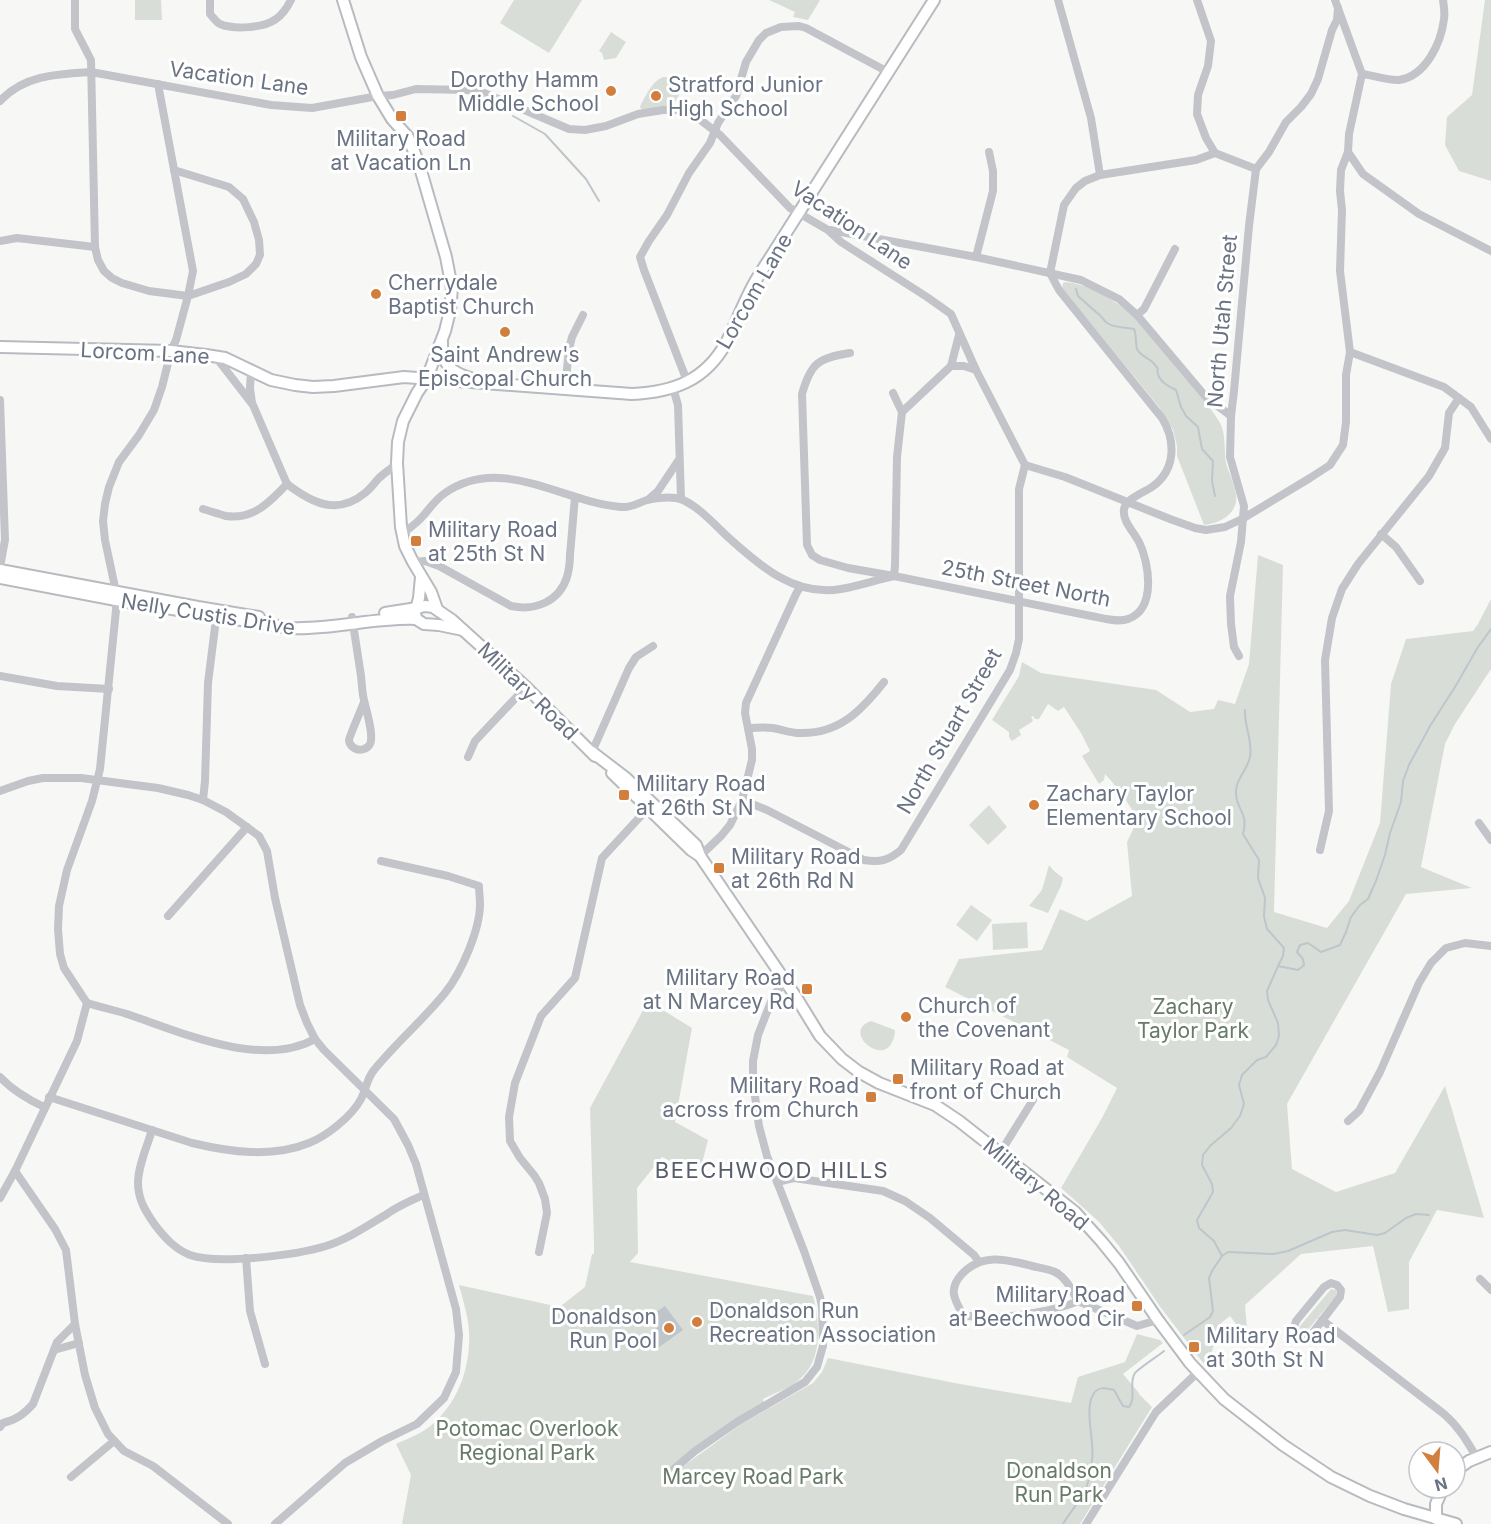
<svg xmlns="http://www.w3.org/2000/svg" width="1491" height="1524" viewBox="0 0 1491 1524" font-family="Inter,sans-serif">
  <rect width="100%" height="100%" fill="#f7f8f6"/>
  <g fill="#d8ded7">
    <polygon points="135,0 161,0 162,20 135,20"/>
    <polygon points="514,0 582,0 549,53 500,23"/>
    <polygon points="769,0 820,0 808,20 793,17 795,12"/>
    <polygon points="1485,0 1491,0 1491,181 1459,171 1445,145 1447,117 1472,95"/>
    <polygon points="611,32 626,42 616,58 604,60 602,53 599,51"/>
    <path d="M663 77C666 77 670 77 673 79 682 84 682 97 673 103 666 108 654 108 645 110H642L640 107 641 104C647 94 652 81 663 77Z"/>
    <path d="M1065 282C1089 283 1119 303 1137 319 1153 335 1166 355 1180 372 1194 388 1209 404 1220 423 1226 433 1224 451 1226 463 1229 473 1234 483 1236 494 1239 513 1221 523 1204 525L1177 456V446L1173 430 1159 407 1062 288 1063 283Z"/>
    <polygon points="1258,555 1283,565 1274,912 1327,928 1349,901 1380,823 1391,684 1406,639 1473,631 1478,624 1491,599 1491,669 1455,724 1445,744 1421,867 1472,888 1406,894 1287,1104 1292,1169 1336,1192 1395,1173 1445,1086 1484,1218 1437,1210 1409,1262 1409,1309 1388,1312 1373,1246 1301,1254 1245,1305 1248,1340 1230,1316 1220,1324 1207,1368 1161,1308 1119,1246 1099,1222 1078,1203 1061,1188 1102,1118 1117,1088 1067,1057 1069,1050 945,987 959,959 1042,950 1060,909 1087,921 1132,896 1127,842 1138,819 1120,791 1105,774 1104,780 1099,784 1082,756 1090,751 1081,733 1064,707 1058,711 1048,704 1039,719 1035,719 1033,716 1031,717 1033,720 1032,722 1019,730 1021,735 1012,741 1009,737 1009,732 992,720 1019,676 1022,662 1041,673 1156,690 1190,712 1214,709 1218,700 1235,704 1249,664"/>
    <polygon points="989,805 1007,827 988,845 969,825"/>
    <polygon points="1049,865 1054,871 1063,878 1061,886 1048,913 1029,906 1042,890"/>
    <polygon points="971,905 992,920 977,941 956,925"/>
    <polygon points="1027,922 1028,948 993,950 992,924"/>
    <path d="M648 1001 692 1028 675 1122 708 1140 699 1175 662 1157 637 1188 638 1253 630 1262 813 1296C820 1322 823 1358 801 1378 791 1388 775 1393 763 1399L764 1403 665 1472 671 1475 740 1425 813 1383 822 1372 828 1358 960 1384 1071 1403 1078 1377 1125 1362 1137 1334 1160 1340 1163 1343 1123 1374 1139 1393V1394L1152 1407 1080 1524H402L411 1475 396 1444C407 1439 420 1434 429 1427 458 1404 471 1367 469 1331 468 1316 463 1300 459 1285L555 1306 562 1305 585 1287 592 1254H594V1242L590 1108Z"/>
    <path d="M871 1021 895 1030C895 1035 894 1039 891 1044 880 1064 842 1031 871 1021Z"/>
    <polygon points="1331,1289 1336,1290 1336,1296 1306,1332 1302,1333 1299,1331 1300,1326"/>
  </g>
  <polygon fill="#bec5cb" points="665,1306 683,1330 655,1350 646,1337 659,1326 652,1315"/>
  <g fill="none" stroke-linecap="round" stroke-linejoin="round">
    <g stroke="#bec5cb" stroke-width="2">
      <polyline points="513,116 545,134 586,179 599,201"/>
      <path d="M1076 289 1078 296 1096 312C1101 315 1103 320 1107 323 1114 328 1126 327 1134 329 1137 336 1135 342 1137 349 1141 357 1150 358 1155 365 1160 370 1156 367 1158 374 1160 382 1168 386 1176 390L1181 407 1186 416 1198 427 1202 449 1213 461 1212 481 1215 496"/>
      <path d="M1245 710C1244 726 1253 741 1250 757 1248 769 1235 780 1236 793 1236 810 1249 812 1243 834L1259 860 1258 878 1265 898 1264 916 1267 929 1284 948 1283 956 1278 966"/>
      <polyline points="1222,1256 1214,1241 1199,1228 1197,1220 1213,1192 1212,1184 1202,1165 1203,1155 1210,1146 1231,1128 1240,1116 1244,1104 1239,1085 1242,1075 1257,1060 1266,1057 1276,1045 1279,1036 1278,1023 1268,1000 1267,991 1278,966 1298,970 1304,965 1303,959 1297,952 1300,945 1308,943 1321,952 1340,945 1346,932 1351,917 1360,905 1368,899 1376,881 1385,855 1390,833 1401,802 1403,781 1409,765 1430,726 1455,687 1478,647 1491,629"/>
      <polyline points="1184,1335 1210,1317 1213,1311 1209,1278 1212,1271 1222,1256 1228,1252 1274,1254 1288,1251 1332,1232 1345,1230 1377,1235 1385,1233 1406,1218 1416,1214 1429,1215"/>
      <path d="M1063 1524C1069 1513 1078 1504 1084 1492 1089 1484 1091 1470 1092 1460 1095 1443 1084 1410 1093 1395 1097 1386 1106 1388 1114 1390L1123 1406 1129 1407C1137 1397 1128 1383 1135 1373 1139 1368 1158 1356 1164 1351"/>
    </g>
    <g stroke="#b7babf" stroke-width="14">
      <g id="secondary">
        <polyline points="343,0 361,57 378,96 392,119 408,137 419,164 446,257 452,288 450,311 445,331 427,378 417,393 403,421 398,442 397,463 401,527 405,546 413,562 431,592 437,609"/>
        <path d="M442 342C441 364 451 372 470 378"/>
        <path d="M0 347 171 351 206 355 225 358 271 380 295 385 313 387 334 386 404 377 632 394C673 392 705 381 726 343 737 322 744 300 756 280L934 0"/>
        <polyline points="0,570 198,607 259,617"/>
        <polyline points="421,577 419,598 415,613 416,619 424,624 439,625 463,630"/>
        <path d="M0 578 116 600 290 628C333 630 375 617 417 619"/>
        <polyline points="417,608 425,606 433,607 452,620 526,687 595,756"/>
        <polyline points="385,613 417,608"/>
        <polyline points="592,752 626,778 696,845 700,856 796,997 820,1036 842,1059 859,1072 879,1083 935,1105 959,1121 1075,1212 1102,1242 1119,1263 1158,1320 1190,1363 1224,1399 1283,1445 1331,1477 1370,1496 1404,1509 1456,1524"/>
        <polyline points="612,773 691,850 700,856"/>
        <polyline points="1455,1471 1469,1461 1491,1452"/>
        <polyline points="1436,1519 1436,1504 1443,1488"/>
      </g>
    </g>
    <g stroke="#c2c4c9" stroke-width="8">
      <polyline points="75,0 75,29 91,60 95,247 98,260 104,271 112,278 122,283 149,291 188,296 229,282 246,274 256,264 260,255 259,240 254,222 243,199 229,187 174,170"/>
      <path d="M210 0V14C213 17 216 22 220 24 234 30 264 28 276 19 282 15 288 6 291 0"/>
      <polyline points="1058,0 1091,118 1100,175"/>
      <polyline points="1197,0 1211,41 1208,66 1198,95 1197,114 1206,138 1215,153 1256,169"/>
      <polyline points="1335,0 1362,74 1349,134 1348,152 1341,170 1340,191 1342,210 1340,271 1350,352 1444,387 1471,407 1491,439"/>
      <path d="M1362 74C1372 75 1389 81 1399 80 1426 76 1441 43 1444 19 1445 13 1444 6 1443 0"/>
      <path d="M0 101C24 75 58 74 91 72L271 105 312 108 378 96 393 95 416 89 467 90 484 93 569 129 585 130 606 126 638 114 663 110H681L694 115 720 135 790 208 828 230 841 242 927 297 951 314 976 370 1025 465"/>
      <polyline points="1348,152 1363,174 1419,214 1491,251"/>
      <polyline points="830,230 976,257 1081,280 1119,299 1137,315 1206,397 1231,416"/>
      <polyline points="0,241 17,238 95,247"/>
      <polyline points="976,257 993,191 993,171 989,152"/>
      <polyline points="1137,315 1144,309 1175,249"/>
      <path d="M850 353C819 358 811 362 802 394L807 545 812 555 820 560 848 568 894 576 1091 616C1102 618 1118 623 1128 619 1157 609 1149 562 1139 542 1134 532 1122 521 1124 509 1127 498 1143 493 1152 487 1176 470 1176 441 1162 418L1059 290 1050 273 1064 205 1076 188 1085 181 1100 175 1196 160 1215 153"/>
      <polyline points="215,356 253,405 287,484"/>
      <polyline points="951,366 964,366 976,370"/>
      <polyline points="251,371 250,388 252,403"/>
      <polyline points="687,381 644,270 640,257 649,241 667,215 689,173 710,143 718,123 736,96 746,62 759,40 766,33 781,27 799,26 806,28 888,72"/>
      <polyline points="673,388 678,405 681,499"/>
      <polyline points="565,389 569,349 572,337 583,315"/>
      <polyline points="0,400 5,540 0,567"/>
      <polyline points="902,412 951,366 959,335"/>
      <polyline points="1025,465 1065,477 1170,519 1195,528 1206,530 1225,527 1242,519 1310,478 1330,465 1343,445 1346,422 1346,375 1350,352"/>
      <path d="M287 484C312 503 337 516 365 493 370 489 374 484 378 479 384 473 391 469 397 463"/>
      <polyline points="649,499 658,491 678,461"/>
      <path d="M203 509C210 511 218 514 226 516 253 520 270 502 287 484"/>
      <path d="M402 534C410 528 417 523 423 516 430 508 436 499 445 493 502 454 562 502 621 507 631 508 638 503 647 500 657 498 674 496 683 500 699 507 716 526 729 538 760 566 795 597 841 589 858 586 876 580 894 576L895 566 897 457 902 412 893 393"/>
      <polyline points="1381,534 1396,547 1420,581"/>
      <path d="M413 562 425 561 439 566 511 606C535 611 559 602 567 577 569 570 570 561 570 554 572 535 573 516 575 498"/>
      <path d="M352 617C355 637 358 657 361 676 362 685 362 695 365 704 367 713 374 736 370 744 367 750 359 751 354 748 351 746 349 744 349 740 349 737 362 708 364 702"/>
      <polyline points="1239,656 1234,647 1231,624 1230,596 1241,542 1244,506 1230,457 1231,416 1234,391 1249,226 1256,169 1269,152 1286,122 1301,107 1311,94 1318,79 1332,30 1337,20 1338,8"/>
      <polyline points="0,676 57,686 109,689"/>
      <path d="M748 728C756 728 764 727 772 728 781 729 790 733 800 733 839 734 861 711 884 682"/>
      <polyline points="592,752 629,668 636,657 653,646"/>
      <polyline points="468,757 475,741 526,687"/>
      <polyline points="0,791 28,781 43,778 81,778 158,788 188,795 203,800 226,812 259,836 267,851 275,898 300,1005 307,1023 315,1039 324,1050 394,1119 408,1145 416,1164 456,1309 459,1335 456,1372 444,1398 417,1424 382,1441 345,1463 275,1524"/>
      <polyline points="203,800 205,781 208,683 217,611"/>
      <path d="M742 800 767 810 864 860C880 863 889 860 901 850L1010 670 1016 653 1019 639V489L1025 465"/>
      <polyline points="1479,823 1491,840"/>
      <polyline points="1320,850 1329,811 1325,660 1332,618 1342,589 1358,564 1429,476 1445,448 1449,413 1459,398"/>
      <polyline points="700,856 721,836 730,825 742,800 752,760 752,749 745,713 746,703 796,594 800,587"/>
      <polyline points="168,916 247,827"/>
      <path d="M87 1003C100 1007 114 1010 127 1014 181 1032 261 1069 315 1039"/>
      <path d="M0 1077C13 1091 27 1099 44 1107"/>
      <path d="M49 1097 192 1143C230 1152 272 1158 309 1143 327 1136 352 1116 361 1099 366 1090 367 1078 374 1070 396 1043 423 1020 445 993 461 973 480 930 480 904 480 898 479 892 479 886L448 876 381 861"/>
      <polyline points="1348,1121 1359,1111 1380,1072 1419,983 1431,963 1446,948 1465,943 1491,946"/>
      <path d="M152 1130C147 1147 138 1166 138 1183 138 1200 146 1212 155 1225 165 1238 175 1249 190 1255 218 1265 297 1255 326 1246 348 1239 367 1226 387 1214 398 1206 411 1201 423 1195"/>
      <polyline points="1000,1153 1033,1100"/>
      <polyline points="15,1171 55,1229 66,1250 75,1324 85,1375 95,1408 108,1434 124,1451 153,1466 228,1524"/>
      <polyline points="777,1182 794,1178 883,1191 905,1201 930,1218 974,1255 979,1262"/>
      <polyline points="0,1198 15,1171 77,1041 87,1003 64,968 60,954 58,929 59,906 67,870 92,801 100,769 116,610 116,592 105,540 103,521 105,504 109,487 119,462 139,435 154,410 162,387 171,351 176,340 188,296 193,271 158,84"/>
      <polyline points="539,1252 547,1213 545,1199 539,1183 534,1175 520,1158 510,1141 509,1117 515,1083 541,1016 575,978 602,858 650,806"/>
      <polyline points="246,1258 250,1311 265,1364"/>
      <polyline points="1480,1279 1491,1290"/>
      <polygon points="1331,1283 1337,1285 1341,1290 1340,1297 1311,1335 1302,1339 1295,1335 1294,1328 1296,1321 1324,1287"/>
      <path d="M1078 1301C1072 1291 1066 1277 1055 1272 1048 1269 1040 1268 1032 1266 1008 1260 983 1252 962 1274 948 1289 954 1299 963 1315 971 1316 979 1318 987 1318 1011 1317 1057 1311 1078 1301L1137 1326 1158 1320"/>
      <path d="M1322 1320 1444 1414C1459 1427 1467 1441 1477 1458"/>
      <polyline points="54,1350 79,1343"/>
      <path d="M0 1427 3 1423C16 1420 24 1414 33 1404L57 1342 75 1324"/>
      <polyline points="667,1475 695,1451 737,1422 805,1382 817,1367 823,1346 822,1307 820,1297 804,1251 767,1156 759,1126 753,1081 753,1061 758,1035 774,994 786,982"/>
      <polyline points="71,1477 114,1441"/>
      <polyline points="1086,1524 1156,1412 1198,1372"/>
    </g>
    <use href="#secondary" stroke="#fff" stroke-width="10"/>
  </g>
  <g fill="#d27e3c" stroke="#fff" stroke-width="2">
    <circle cx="611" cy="91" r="6"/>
    <circle cx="656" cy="96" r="6"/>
    <rect x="395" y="110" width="12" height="12" rx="3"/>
    <circle cx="376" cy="294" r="6"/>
    <circle cx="505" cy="332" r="6"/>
    <rect x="410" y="535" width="12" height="12" rx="3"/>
    <rect x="618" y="789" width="12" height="12" rx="3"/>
    <circle cx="1034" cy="805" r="6"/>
    <rect x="713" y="862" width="12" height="12" rx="3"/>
    <rect x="801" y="983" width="12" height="12" rx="3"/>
    <circle cx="906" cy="1017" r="6"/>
    <rect x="892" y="1073" width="12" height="12" rx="3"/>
    <rect x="865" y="1091" width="12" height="12" rx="3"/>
    <rect x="1131" y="1300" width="12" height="12" rx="3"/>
    <circle cx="697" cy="1322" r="6"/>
    <circle cx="669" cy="1328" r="6"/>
    <rect x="1188" y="1341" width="12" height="12" rx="3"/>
  </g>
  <g text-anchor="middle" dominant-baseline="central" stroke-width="6" stroke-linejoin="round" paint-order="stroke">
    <g font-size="21" fill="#6a7383" stroke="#fff">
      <text transform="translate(239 78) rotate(8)">Vacation Lane</text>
      <text transform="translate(852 225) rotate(34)">Vacation Lane</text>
      <text transform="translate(754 291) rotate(-60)">Lorcom Lane</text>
      <text transform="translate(1222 321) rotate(-85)">North Utah Street</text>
      <text transform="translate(145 353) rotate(3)">Lorcom Lane</text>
      <text transform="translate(1026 583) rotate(11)">25th Street North</text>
      <text transform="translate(208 614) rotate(9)">Nelly Custis Drive</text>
      <text transform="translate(528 691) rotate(44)">Military Road</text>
      <text transform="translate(949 731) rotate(-60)">North Stuart Street</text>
      <text transform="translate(1036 1184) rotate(40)">Military Road</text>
    </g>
    <g font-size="21" fill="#6a7383" stroke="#fff" text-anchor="start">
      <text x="599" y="79" text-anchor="end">Dorothy Hamm<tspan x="599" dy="24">Middle School</tspan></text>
      <text x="668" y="84">Stratford Junior<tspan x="668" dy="24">High School</tspan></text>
      <text x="401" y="138" text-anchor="middle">Military Road<tspan x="401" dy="24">at Vacation Ln</tspan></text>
      <text x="388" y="282">Cherrydale<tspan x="388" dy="24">Baptist Church</tspan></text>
      <text x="505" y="354" text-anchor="middle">Saint Andrew's<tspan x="505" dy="24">Episcopal Church</tspan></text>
      <text x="428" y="529">Military Road<tspan x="428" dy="24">at 25th St N</tspan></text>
      <text x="636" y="783">Military Road<tspan x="636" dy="24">at 26th St N</tspan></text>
      <text x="1046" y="793">Zachary Taylor<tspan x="1046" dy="24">Elementary School</tspan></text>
      <text x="731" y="856">Military Road<tspan x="731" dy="24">at 26th Rd N</tspan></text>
      <text x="795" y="977" text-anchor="end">Military Road<tspan x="795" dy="24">at N Marcey Rd</tspan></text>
      <text x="918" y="1005">Church of<tspan x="918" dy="24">the Covenant</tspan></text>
      <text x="910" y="1067">Military Road at<tspan x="910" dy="24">front of Church</tspan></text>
      <text x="859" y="1085" text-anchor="end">Military Road<tspan x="859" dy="24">across from Church</tspan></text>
      <text x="1125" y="1294" text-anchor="end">Military Road<tspan x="1125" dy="24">at Beechwood Cir</tspan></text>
      <text x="709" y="1310">Donaldson Run<tspan x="709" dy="24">Recreation Association</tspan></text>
      <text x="657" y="1316" text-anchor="end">Donaldson<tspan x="657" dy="24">Run Pool</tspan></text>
      <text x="1206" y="1335">Military Road<tspan x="1206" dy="24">at 30th St N</tspan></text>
    </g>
    <g font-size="21" fill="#687b68" stroke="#fff">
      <text x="1193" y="1006">Zachary<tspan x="1193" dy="24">Taylor Park</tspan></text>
      <text x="527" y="1428">Potomac Overlook<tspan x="527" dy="24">Regional Park</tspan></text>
      <text x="1059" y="1470">Donaldson<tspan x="1059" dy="24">Run Park</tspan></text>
      <text x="753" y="1476">Marcey Road Park</text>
    </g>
    <g font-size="22" letter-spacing="1.5" fill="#575d69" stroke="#fff">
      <text x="772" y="1170">BEECHWOOD HILLS</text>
    </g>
  </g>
  <g transform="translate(1437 1470) rotate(164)"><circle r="28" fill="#ffffff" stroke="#c3c7cd" stroke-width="1.5"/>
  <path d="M0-4.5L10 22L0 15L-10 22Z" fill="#d27e3c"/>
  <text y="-9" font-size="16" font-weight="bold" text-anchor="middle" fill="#6a7383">N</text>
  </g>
</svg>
